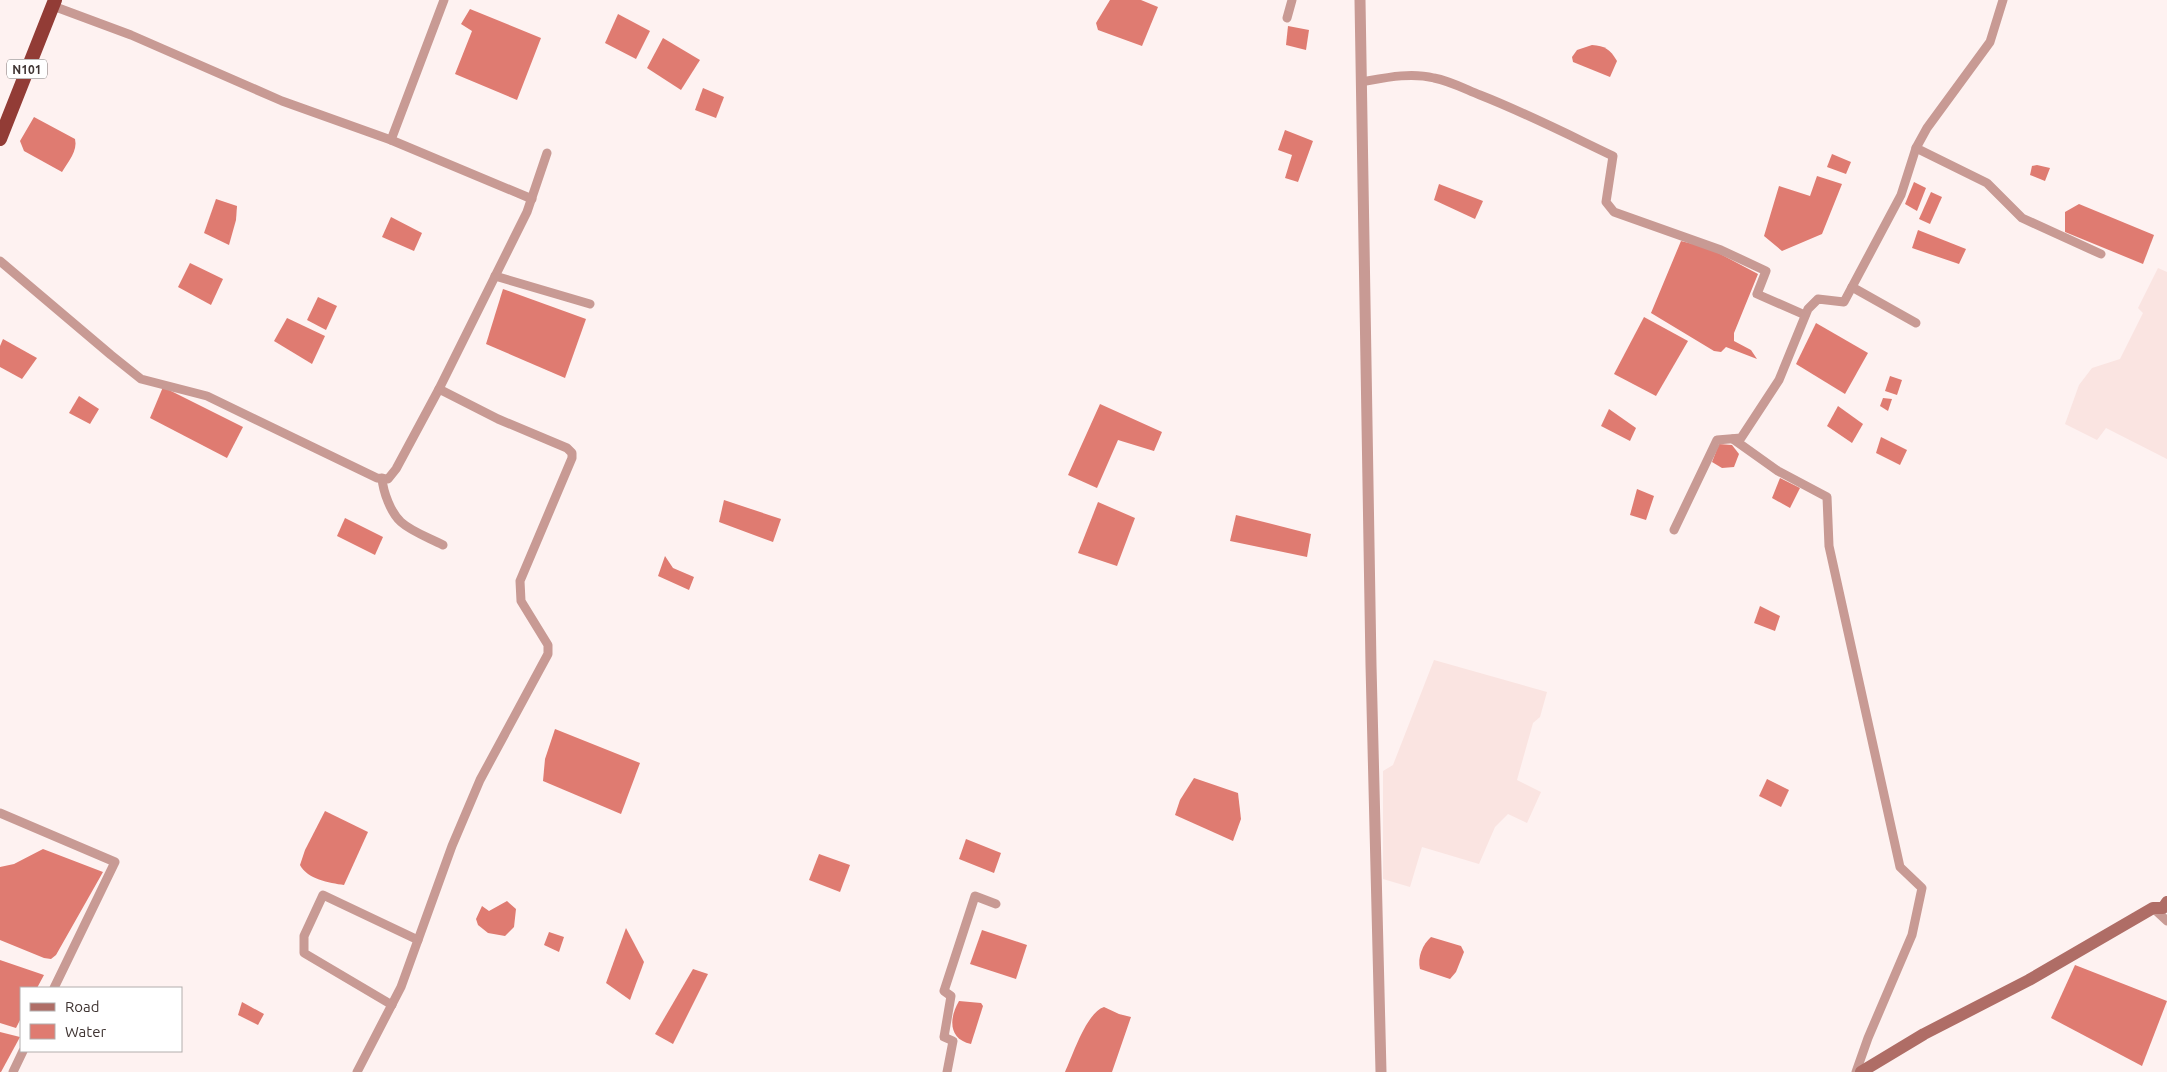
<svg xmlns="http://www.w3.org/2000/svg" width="2167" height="1072" viewBox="0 0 2167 1072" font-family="Ubuntu,sans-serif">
  <rect width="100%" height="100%" fill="#fef2f1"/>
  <g fill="#fae4e1">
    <polygon points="2158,268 2167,272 2167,459 2106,428 2097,440 2065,424 2079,385 2092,368 2120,359 2143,313 2138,308"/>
    <polygon points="1434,660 1547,692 1540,717 1533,723 1517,780 1541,792 1527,823 1508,814 1495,827 1479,864 1422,847 1410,887 1383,879 1383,771 1393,765"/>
  </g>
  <g fill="#df7b71">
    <polygon points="1110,0 1141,0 1158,7 1142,46 1098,30 1096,23"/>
    <polygon points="470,9 541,38 517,100 455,74 472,31 461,24"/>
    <polygon points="618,14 650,31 636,59 605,43"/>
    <polygon points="1288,26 1309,30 1306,50 1286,45"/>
    <polygon points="663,38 700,60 681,90 647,68"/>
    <path d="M1592 45C1605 46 1610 49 1617 61L1610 77 1573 62 1572 57 1577 50Z"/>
    <polygon points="703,88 724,97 716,118 695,110"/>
    <path d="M34 117 75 139C78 151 68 162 62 172L24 151 20 141Z"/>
    <polygon points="1285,130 1313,141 1298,182 1285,178 1292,155 1278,150"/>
    <polygon points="1832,154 1851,162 1846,174 1827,167"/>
    <polygon points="2037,165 2050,168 2045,181 2030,175 2032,166"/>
    <polygon points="1817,176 1842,184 1822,234 1782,251 1764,236 1779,186 1810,196"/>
    <polygon points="1914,182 1926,188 1917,211 1905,204"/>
    <polygon points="1439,184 1483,201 1475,219 1434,200"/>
    <polygon points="1931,192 1942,197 1930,224 1919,219"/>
    <polygon points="216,199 237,206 236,220 229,245 204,233"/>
    <polygon points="2079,204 2154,235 2143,264 2065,232 2065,212"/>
    <polygon points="391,217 422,233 414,251 382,237"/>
    <polygon points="1918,230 1966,249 1959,264 1912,248"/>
    <polygon points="1681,241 1709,248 1758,274 1734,333 1734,341 1751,350 1757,359 1726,347 1721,352 1714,351 1651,313"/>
    <polygon points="190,263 223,279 211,305 178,287"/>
    <polygon points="503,289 586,319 565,378 486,344"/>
    <polygon points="318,297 337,306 326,330 307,320"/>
    <polygon points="1644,317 1688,341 1656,396 1614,374"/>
    <polygon points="287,318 325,336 312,364 274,341"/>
    <polygon points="1816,323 1868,353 1845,394 1796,364"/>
    <polygon points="3,339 37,358 22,379 0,367 0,346"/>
    <polygon points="1890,376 1902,380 1897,395 1885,391"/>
    <polygon points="163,387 243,427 227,458 150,418"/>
    <polygon points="79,396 99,409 90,424 69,413"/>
    <polygon points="1883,398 1892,399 1888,411 1880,406"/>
    <polygon points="1100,404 1162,432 1154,451 1118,440 1097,488 1068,475"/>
    <polygon points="1838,406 1863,424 1852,443 1827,426"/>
    <polygon points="1609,409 1636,428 1630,441 1601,426"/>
    <polygon points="1881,437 1907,450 1900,465 1876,453"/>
    <polygon points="1719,444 1732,445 1739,454 1734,467 1722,468 1712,462"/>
    <polygon points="1780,478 1800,488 1790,508 1772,498"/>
    <polygon points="1637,489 1654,496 1646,520 1630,515"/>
    <polygon points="724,500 781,519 773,542 719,522"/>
    <polygon points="1098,502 1135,518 1117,566 1078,553"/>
    <polygon points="1236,515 1311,534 1307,557 1230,541"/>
    <polygon points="345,518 383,537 375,555 337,536"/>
    <polygon points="665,556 673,568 694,577 689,590 658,576"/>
    <polygon points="1760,606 1780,616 1775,631 1754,623"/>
    <polygon points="555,729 640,763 621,814 543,781 545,759"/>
    <polygon points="1194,778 1238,793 1241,819 1233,841 1175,815 1180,800"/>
    <polygon points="1767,779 1789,790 1781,807 1759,796"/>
    <path d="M325 811 368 832 344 885C329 883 307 879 300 865L305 850Z"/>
    <polygon points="966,839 1001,853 994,873 959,859"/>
    <polygon points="43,849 103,872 56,955 51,959 44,958 0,940 0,867 14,864"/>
    <polygon points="819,854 850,865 840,892 809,880"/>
    <polygon points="507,901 516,909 514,927 505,936 488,933 478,925 476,919 482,906 489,911"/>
    <polygon points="626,928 644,962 630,1000 606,983"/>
    <polygon points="982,930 1027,945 1016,979 970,964"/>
    <polygon points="549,932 564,937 559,952 544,945"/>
    <path d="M1431 937 1461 946 1464 952 1456 972 1450 979 1420 969C1417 957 1423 944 1431 937Z"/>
    <polygon points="0,960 44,975 37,988 21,988 21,1018 16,1028 0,1023"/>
    <polygon points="2075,965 2167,1001 2142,1066 2051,1018"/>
    <polygon points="693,969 708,974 673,1044 655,1034"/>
    <path d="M959 1001 981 1003 983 1006 971 1044C948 1039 949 1018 959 1001Z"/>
    <polygon points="242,1002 264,1014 258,1025 238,1015"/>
    <path d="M1104 1007 1119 1014 1131 1017 1112 1072H1065C1073 1055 1086 1013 1104 1007Z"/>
    <polygon points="0,1032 20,1037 1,1072 0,1072"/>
  </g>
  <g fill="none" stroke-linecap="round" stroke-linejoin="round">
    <g stroke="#c89a94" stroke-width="9">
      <polyline points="2003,0 1990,42 1927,128 1916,148 1987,183 2022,218 2101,254"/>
      <polyline points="53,6 131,35 282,101 391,140 532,199"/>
      <polyline points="1287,18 1292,0"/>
      <path d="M1361 82C1384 78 1410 72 1434 78 1450 81 1465 89 1480 95 1526 113 1569 135 1613 156L1606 202 1614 212 1721 250 1766 271 1757 294 1805 315"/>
      <polyline points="391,140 444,0"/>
      <polyline points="0,261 111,355 141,379 207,396 377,478 388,479 396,469 439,389 498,419 567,448 572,453 572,458 520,581 521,601 548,645 548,654 480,780 452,846 401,987 357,1072"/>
      <polyline points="495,276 590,304"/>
      <polyline points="1852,287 1916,323"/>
      <polyline points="439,389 527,212 547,153"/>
      <polyline points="1733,439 1778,471 1827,497 1829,546 1900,867 1922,888 1912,935 1868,1038 1856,1072"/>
      <path d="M382 478C383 492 391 513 401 522 412 532 430 538 443 545"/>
      <polyline points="1674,530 1717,440 1741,438 1779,380 1808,309 1818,299 1844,302 1901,195 1916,148"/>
      <polyline points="0,813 115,862 54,988"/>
      <polyline points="2153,908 2167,921"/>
      <polyline points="392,1005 304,953 304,936 323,895 418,940"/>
      <polyline points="13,1072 23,1051"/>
      <polyline points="947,1072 953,1041 944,1037 951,996 944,991 975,896 996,904"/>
    </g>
    <polyline stroke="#c89a94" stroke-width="11" points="1360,0 1371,665 1381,1072"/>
    <polyline stroke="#af6d66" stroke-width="12" points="1861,1072 1924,1034 2029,980 2153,908 2163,908 2167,902"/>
    <polyline stroke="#923c36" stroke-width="14" points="0,139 55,0"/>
  </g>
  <g text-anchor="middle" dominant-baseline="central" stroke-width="4" stroke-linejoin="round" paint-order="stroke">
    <rect fill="#fff" stroke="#797170" stroke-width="1" x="7" y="59.5" width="40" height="19" rx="4"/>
    <g font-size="12" font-weight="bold" fill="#3f3432">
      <text x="27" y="69">N101</text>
    </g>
  </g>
  <rect x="20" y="987" width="162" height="65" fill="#ffffff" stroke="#b2aead"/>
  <rect x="30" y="1003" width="25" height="8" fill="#af6d66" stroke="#b2aead"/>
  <text x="65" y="1012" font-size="15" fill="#3f3432">Road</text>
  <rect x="30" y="1024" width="25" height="15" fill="#df7b71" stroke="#b2aead"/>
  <text x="65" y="1037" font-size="15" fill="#3f3432">Water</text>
</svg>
